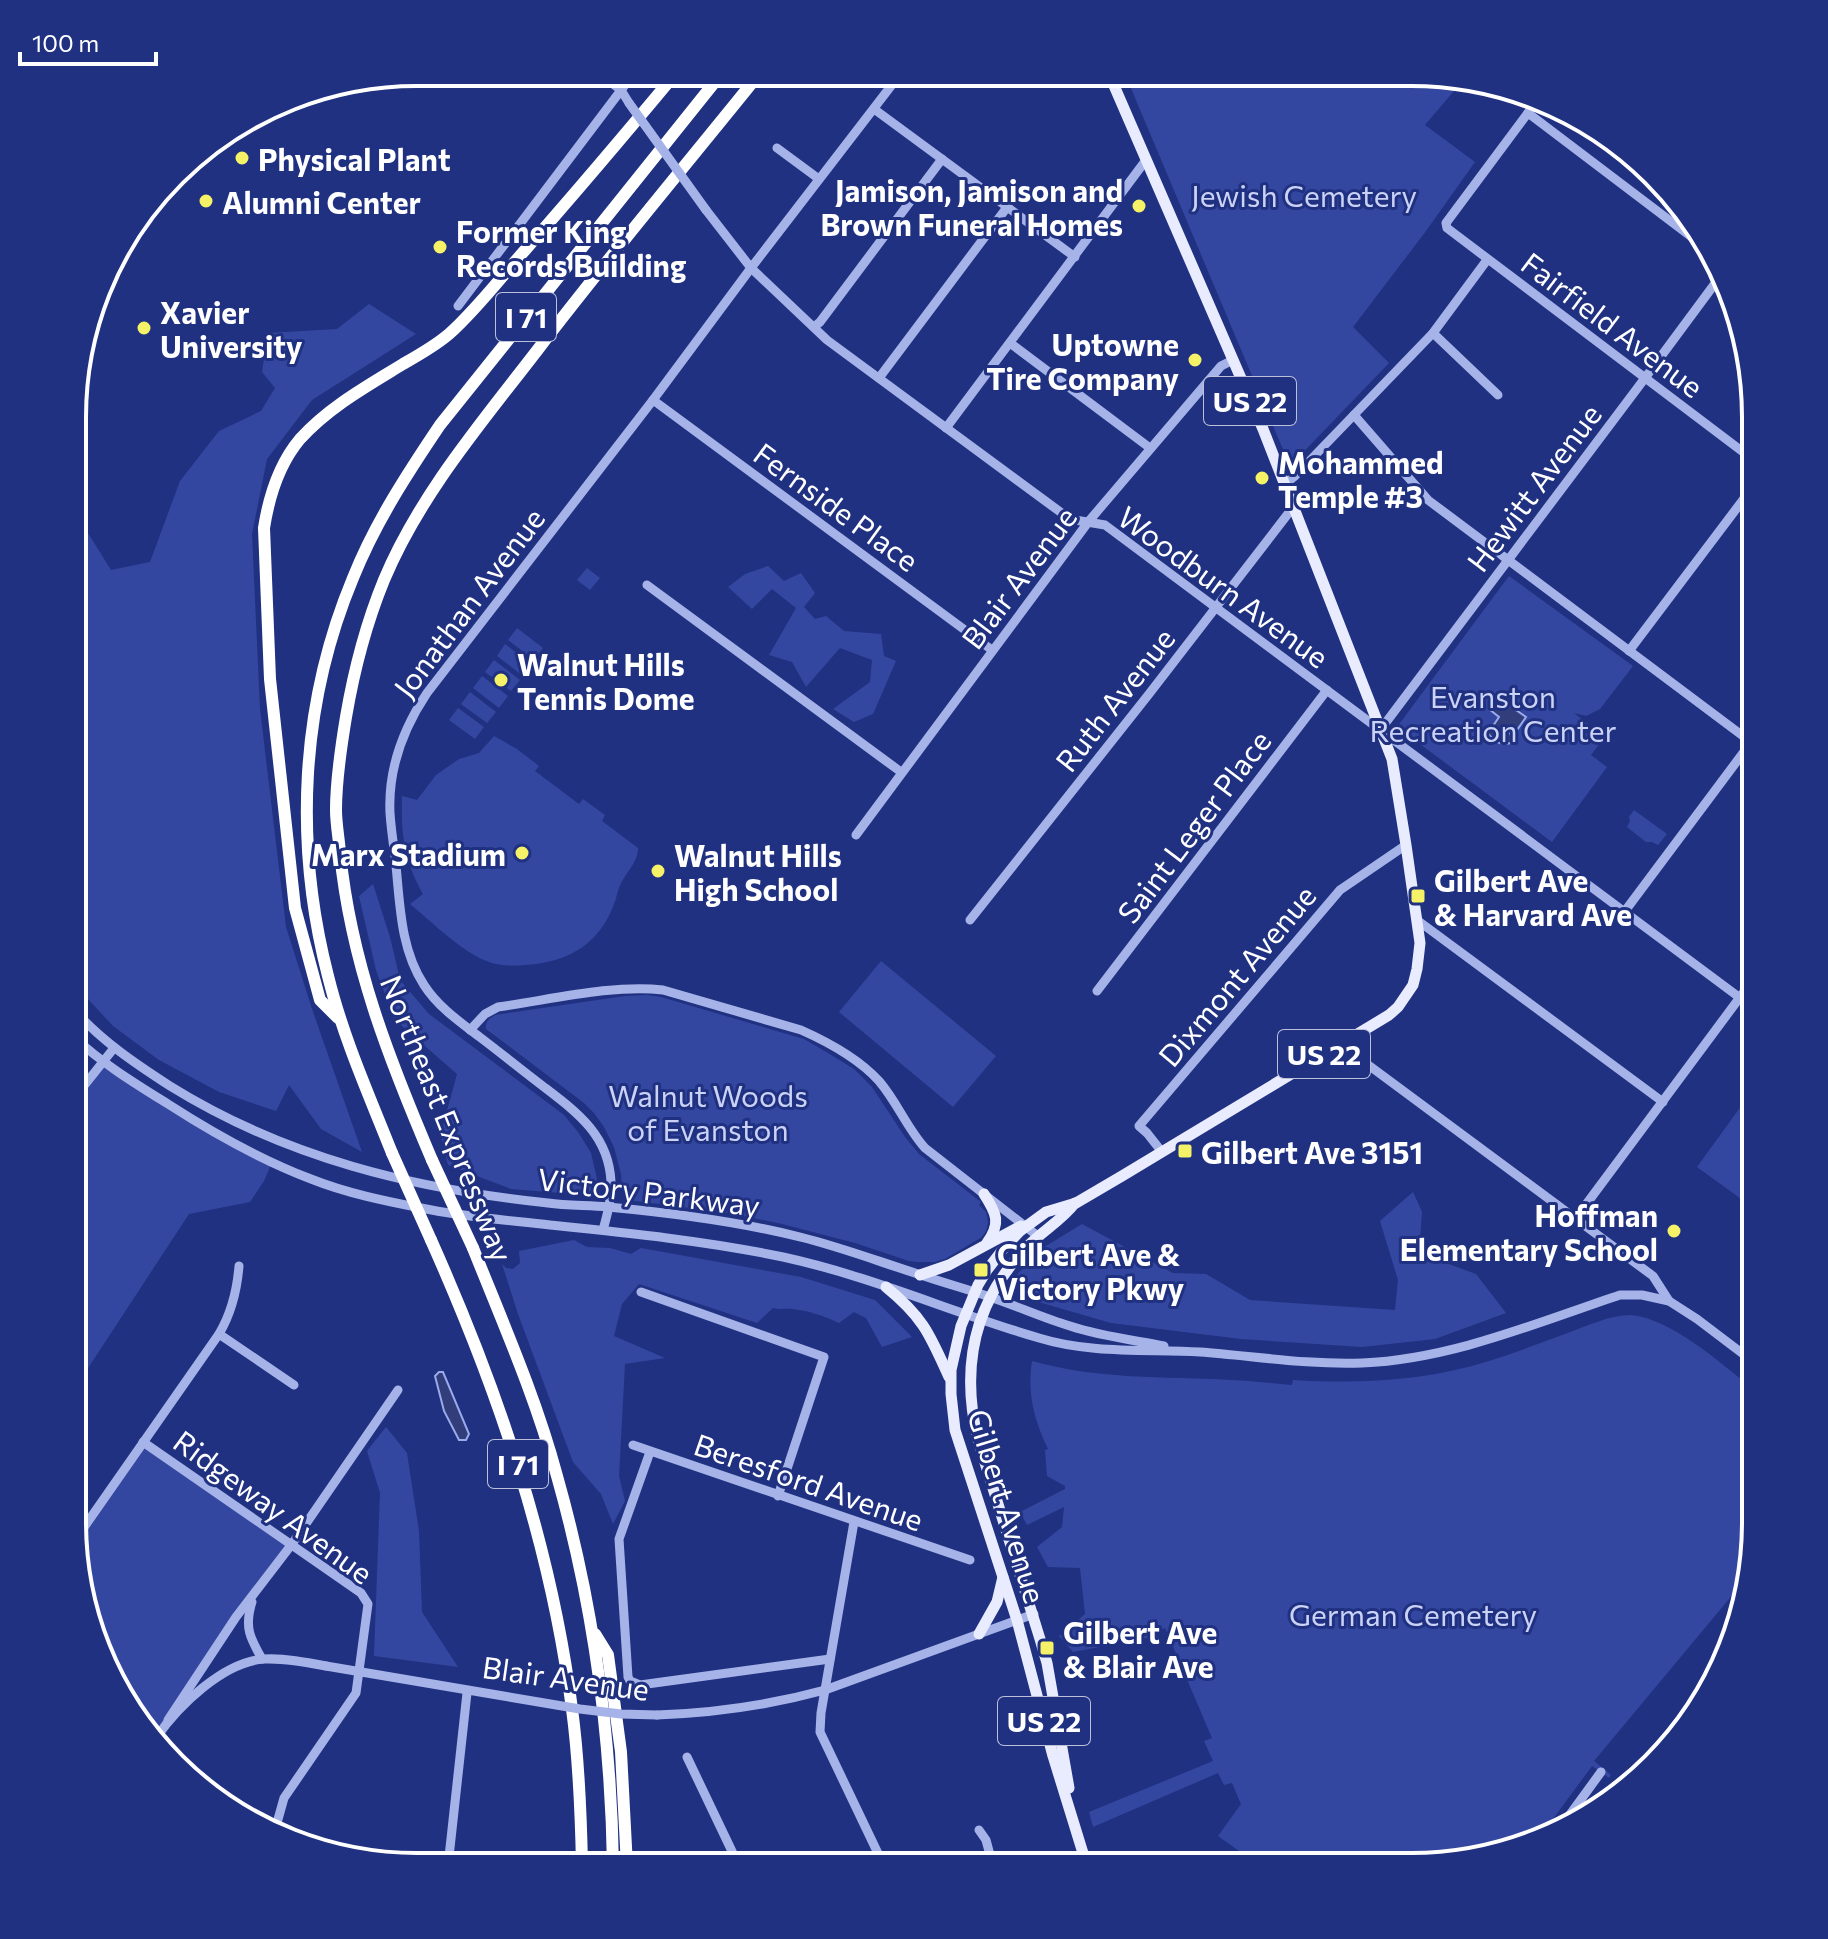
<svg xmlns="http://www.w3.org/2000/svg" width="1828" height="1939" viewBox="0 0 1828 1939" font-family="Commissioner,sans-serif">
  <rect width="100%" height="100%" fill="#203181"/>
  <g fill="#3447a0">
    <polygon points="1125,74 1455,75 1465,78 1425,125 1475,162 1426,231 1353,327 1389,363 1290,466"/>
    <polygon points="369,304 416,334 312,400 267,459 252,534 260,709 286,927 312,1009 362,1152 321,1129 289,1085 276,1111 219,1092 159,1060 113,1026 75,985 78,517 111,570 150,562 180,481 219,431 261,411 275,388 262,372 268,333 337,329"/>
    <polygon points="768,566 784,581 801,573 815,593 804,607 815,619 826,616 844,631 881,634 884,656 896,661 873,714 854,722 833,709 870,682 872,660 840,648 806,687 792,662 769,655 796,608 772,589 752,609 728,587 745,574"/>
    <polygon points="587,568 600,578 590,590 577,580"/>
    <polygon points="1509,576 1633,666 1600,709 1586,716 1574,713 1588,724 1583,731 1600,743 1591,755 1607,767 1552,842 1397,727"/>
    <polygon points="517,628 543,648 534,660 508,640"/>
    <polygon points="505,644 531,664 523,676 497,656"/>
    <polygon points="494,660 520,680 511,691 485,672"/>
    <polygon points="482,676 508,696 499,708 473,688"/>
    <polygon points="470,692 496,712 487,723 461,704"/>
    <polygon points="458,708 484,727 475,739 449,720"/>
    <path d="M494 736 517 749 539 766 535 771 579 804 583 799 605 815 602 821 638 848C638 864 623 874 618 891 606 939 574 962 525 965 513 966 500 966 489 962 463 953 432 922 410 904L423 894C404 860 401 835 402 796L417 800 436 775 459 759 479 753Z"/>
    <polygon points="1634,810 1667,834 1658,845 1652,842 1646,842 1627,827 1630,821 1629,817"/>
    <polygon points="373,884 390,937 400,980 429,1014 564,1115 578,1132 591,1153 597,1179 594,1190 585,1195 511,1189 448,1165 442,1142 442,1129 457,1074 394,1019 376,970 359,896"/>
    <polygon points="881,961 996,1056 953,1107 839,1012"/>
    <path d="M647 995 661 997 804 1039 833 1056 854 1069 872 1087 905 1137 919 1154 981 1202 979 1205 986 1212 988 1222 986 1231 982 1237 945 1259 935 1262H918L909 1261 855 1243 782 1224 729 1213 628 1200 624 1196 622 1190 621 1174 614 1147 604 1127 594 1113 584 1103 486 1029C485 1022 489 1019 495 1015L625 996Z"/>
    <polygon points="104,1062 272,1162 264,1181 250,1202 189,1214 75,1388 73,1387 75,1097"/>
    <polygon points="1755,1087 1755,1209 1697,1167"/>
    <polygon points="1413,1192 1422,1212 1419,1253 1476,1274 1506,1313 1435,1339 1362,1347 1241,1339 1111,1323 1028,1299 1012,1280 1041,1249 1082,1224 1173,1273 1206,1274 1250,1300 1395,1310 1398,1280 1380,1221"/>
    <path d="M574 1240 587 1247 610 1248 631 1254 641 1248 801 1277 875 1300 912 1337 882 1347 866 1318 854 1312 839 1323C824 1316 810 1311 793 1309 786 1308 781 1310 773 1308L757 1323 639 1284 622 1304 614 1336 665 1358 625 1364 619 1476 625 1501 613 1524 601 1494 573 1462 518 1314 502 1264 506 1268 513 1269 520 1263 519 1251Z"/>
    <path d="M1630 1315C1672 1318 1722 1365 1755 1390V1544L1744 1581 1594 1761 1611 1775 1609 1778 1592 1766 1536 1842 1522 1849 1433 1866H1260L1218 1836 1241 1804 1232 1783 1224 1785 1218 1773 1093 1827 1089 1812 1213 1761 1204 1741 1212 1738 1165 1628 1147 1638 1073 1652 1059 1636 1085 1614 1080 1568 1048 1567 1037 1547 1062 1527 1064 1507 1027 1525 1020 1512 1065 1489V1486L1047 1476 1045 1450 1048 1449C1034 1420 1027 1393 1032 1361 1100 1380 1161 1376 1230 1380 1251 1381 1271 1383 1292 1385L1293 1380C1359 1384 1426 1381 1489 1361 1515 1353 1540 1343 1565 1334 1587 1326 1607 1316 1630 1315Z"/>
    <polygon points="386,1427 407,1453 419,1531 422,1612 458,1667 374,1656 380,1493 367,1451"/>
    <polygon points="143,1442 292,1544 156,1738 130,1714 90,1633 73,1543"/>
  </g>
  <g fill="#323e7b" stroke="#9aaaea" stroke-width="2">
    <path d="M1497 697 1526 717 1517 730 1511 726 1509 730 1513 742C1501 747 1493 742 1486 730L1493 726 1499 717 1489 709Z"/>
    <polygon points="439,1372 443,1372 469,1434 466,1440 459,1440 444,1411 435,1376"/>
  </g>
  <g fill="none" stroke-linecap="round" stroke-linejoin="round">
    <g stroke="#a6b3e8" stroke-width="9">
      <polyline points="598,73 621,90 629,103"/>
      <polyline points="1536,102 1446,223 1447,228 1755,461"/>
      <polyline points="874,109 1075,257"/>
      <polyline points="1528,113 1710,251"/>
      <polyline points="777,148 819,179"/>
      <polyline points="706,210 751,268 827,340 1063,514 1075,520 1105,525 1755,1009"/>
      <polyline points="458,306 634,73"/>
      <polyline points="814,327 820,322 942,159"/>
      <polyline points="1433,333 1498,395"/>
      <polyline points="1010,343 1150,448"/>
      <polyline points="879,378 1008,206"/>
      <polyline points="653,400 992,650"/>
      <polyline points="1354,415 1428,500 1755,745"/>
      <polyline points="946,428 1146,160"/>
      <polyline points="1285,484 1295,476 1433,333 1487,260"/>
      <polyline points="647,585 901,772"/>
      <polyline points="1629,651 1755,484"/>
      <polyline points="1381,729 1645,378 1722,274"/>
      <polyline points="856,835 1089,521 1221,366 1233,360"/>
      <polyline points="1625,911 1755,737"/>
      <polyline points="970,920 1149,694 1294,506"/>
      <polyline points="1417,920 1663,1102"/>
      <polyline points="1097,991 1327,690"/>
      <path d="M75 1011C103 1042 136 1064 170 1086 286 1158 414 1189 548 1203 568 1206 588 1205 608 1207 672 1213 737 1221 800 1237 841 1247 880 1262 921 1275 944 1283 967 1289 990 1297 1017 1306 1043 1318 1070 1326 1100 1336 1133 1340 1164 1346"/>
      <path d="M470 1030 485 1014 498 1007C549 1000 613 984 663 990L801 1030C828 1042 859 1059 879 1081 897 1102 907 1128 925 1148L1039 1237"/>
      <path d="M75 1038C103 1064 136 1084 168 1104 213 1133 261 1160 311 1179 346 1193 385 1201 421 1208 464 1217 507 1220 550 1225 628 1233 707 1241 783 1257 871 1276 953 1313 1039 1338 1091 1354 1147 1349 1200 1352 1254 1356 1308 1365 1362 1363 1452 1359 1536 1323 1620 1295H1642L1669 1301 1697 1319 1755 1363"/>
      <polyline points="1340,1044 1653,1276 1669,1301"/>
      <polyline points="75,1097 114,1048"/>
      <polyline points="1162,1152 1147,1133 1139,1126 1340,890 1406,845"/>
      <polyline points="1576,1218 1755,977"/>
      <path d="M603 1230C607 1215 612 1198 611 1182 609 1136 578 1113 544 1087 523 1071 502 1054 481 1038 460 1022 438 1007 424 985 399 947 400 899 395 856 393 842 391 828 390 813 388 770 403 729 427 693L653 400 751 268 901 73"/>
      <polyline points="641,1292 824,1357 778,1496"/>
      <polyline points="219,1334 294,1385"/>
      <polyline points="143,1442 361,1593 368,1604 356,1693 284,1798 275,1830"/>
      <polyline points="633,1445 970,1560"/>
      <polyline points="650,1452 619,1539 628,1677 630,1681 640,1685 830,1659"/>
      <polyline points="854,1522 821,1713 820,1732 884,1866"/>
      <path d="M73 1543 219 1334C232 1312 237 1291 239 1266"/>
      <path d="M252 1602C244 1627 250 1638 262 1659"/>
      <path d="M657 1715C715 1713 770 1705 825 1690L1034 1614"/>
      <polyline points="168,1720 236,1617 292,1544 398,1390"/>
      <path d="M156 1738C178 1706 223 1662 264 1659 285 1658 306 1662 326 1666"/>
      <polyline points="687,1757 739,1866"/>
      <polyline points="979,1830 986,1840 993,1866"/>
      <polyline points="1558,1831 1601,1772"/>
      <polyline points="448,1866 467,1693"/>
    </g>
    <g stroke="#e9ebfe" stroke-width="11">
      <path d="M984 1194C997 1214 1001 1223 987 1243"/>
      <polyline points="920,1275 949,1265 1021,1226"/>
      <path d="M886 1287C924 1318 930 1335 949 1377"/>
      <polyline points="979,1634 997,1602 1003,1577"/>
      <path d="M1069 1788 1047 1663 1040 1639 978 1440C960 1366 974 1300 1029 1245 1044 1230 1062 1220 1075 1203"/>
      <polyline points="1087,1866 1053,1756 1017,1620 955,1430 951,1394 951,1370 961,1326 978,1285 987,1270 1004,1248 1020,1231 1046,1212 1076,1203 1122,1176 1389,1015 1398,1007 1413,985 1417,969 1420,943 1406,845 1392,759 1263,429 1109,74"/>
    </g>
    <g stroke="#fff" stroke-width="12">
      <path d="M338 1018 320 1000 295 908 270 679 264 528C269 496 279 464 300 439 329 407 367 386 403 364 419 355 435 346 449 334 477 309 501 277 526 249 577 191 627 132 676 73"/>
      <path d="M392 1153C369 1095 343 1037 328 976 294 844 300 705 353 578 375 523 407 474 440 425L722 73"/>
      <path d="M432 1160C389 1059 351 963 340 853 339 839 336 824 336 810 336 779 341 747 346 717 354 670 366 624 384 580 420 494 483 421 539 348 610 255 686 165 760 73"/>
      <path d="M431 1240C498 1390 551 1545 572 1709 579 1761 581 1814 582 1866"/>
      <path d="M473 1248C503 1323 536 1398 557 1476 593 1603 611 1735 613 1866"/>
      <polyline points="595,1634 608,1655 621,1752 627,1866"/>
    </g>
    <g stroke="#a6b3e8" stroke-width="9">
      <polyline points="629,103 706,210"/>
      <polyline points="326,1666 580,1709 621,1714 657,1715"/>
    </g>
    <g stroke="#fff" stroke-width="12">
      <polyline points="392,1153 431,1240"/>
      <polyline points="432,1160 473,1248"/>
    </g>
  </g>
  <g fill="#f5f267" stroke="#203181" stroke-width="3">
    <circle cx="242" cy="158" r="8"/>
    <circle cx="206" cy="201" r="8"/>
    <circle cx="1139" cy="206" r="8"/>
    <circle cx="440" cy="247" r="8"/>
    <circle cx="144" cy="328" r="8"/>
    <circle cx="1195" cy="360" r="8"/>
    <circle cx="1262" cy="478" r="8"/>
    <circle cx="501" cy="680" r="8"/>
    <circle cx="522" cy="853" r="8"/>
    <circle cx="658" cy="871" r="8"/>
    <rect x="1410" y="888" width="16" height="16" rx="4"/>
    <rect x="1177" y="1143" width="16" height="16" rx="4"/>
    <circle cx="1674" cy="1231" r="8"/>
    <rect x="973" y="1262" width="16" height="16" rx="4"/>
    <rect x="1039" y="1640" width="16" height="16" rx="4"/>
  </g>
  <g text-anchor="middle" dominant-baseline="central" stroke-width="6" stroke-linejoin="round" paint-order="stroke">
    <g fill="#203181" stroke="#bcc1d9" stroke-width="2">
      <rect x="496" y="293" width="60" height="48" rx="6"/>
      <rect x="1204" y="377" width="92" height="48" rx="6"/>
      <rect x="1278" y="1030" width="92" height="48" rx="6"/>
      <rect x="488" y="1440" width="60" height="48" rx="6"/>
      <rect x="998" y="1697" width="92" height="48" rx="6"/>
    </g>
    <g font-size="28" font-weight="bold" fill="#fff">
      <text x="526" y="317">I 71</text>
      <text x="1250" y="401">US 22</text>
      <text x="1324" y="1054">US 22</text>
      <text x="518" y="1464">I 71</text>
      <text x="1044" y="1721">US 22</text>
    </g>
    <g font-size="30" font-weight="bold" fill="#fff" stroke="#203181" text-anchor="start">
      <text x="258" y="158">Physical Plant</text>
      <text x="1123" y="189" text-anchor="end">Jamison, Jamison and<tspan x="1123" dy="34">Brown Funeral Homes</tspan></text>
      <text x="222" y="201">Alumni Center</text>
      <text x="456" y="230">Former King<tspan x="456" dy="34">Records Building</tspan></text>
      <text x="160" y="311">Xavier<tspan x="160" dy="34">University</tspan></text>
      <text x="1179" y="343" text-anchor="end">Uptowne<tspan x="1179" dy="34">Tire Company</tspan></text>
      <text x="1278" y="461">Mohammed<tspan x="1278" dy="34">Temple #3</tspan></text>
      <text x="517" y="663">Walnut Hills<tspan x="517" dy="34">Tennis Dome</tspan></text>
      <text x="506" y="853" text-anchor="end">Marx Stadium</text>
      <text x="674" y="854">Walnut Hills<tspan x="674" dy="34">High School</tspan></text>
      <text x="1434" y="879">Gilbert Ave<tspan x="1434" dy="34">&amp; Harvard Ave</tspan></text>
      <text x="1201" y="1151">Gilbert Ave 3151</text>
      <text x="1658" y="1214" text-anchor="end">Hoffman<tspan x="1658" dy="34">Elementary School</tspan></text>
      <text x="997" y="1253">Gilbert Ave &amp;<tspan x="997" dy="34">Victory Pkwy</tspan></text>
      <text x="1063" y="1631">Gilbert Ave<tspan x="1063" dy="34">&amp; Blair Ave</tspan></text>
    </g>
    <g font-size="30" fill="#cad2f6" stroke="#203181">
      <text x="1304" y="194">Jewish Cemetery</text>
      <text x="1493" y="695">Evanston<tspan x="1493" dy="34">Recreation Center</tspan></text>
      <text x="708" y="1094">Walnut Woods<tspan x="708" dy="34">of Evanston</tspan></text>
      <text x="1413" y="1613">German Cemetery</text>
    </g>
    <g font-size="30" fill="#fff" stroke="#203181">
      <text transform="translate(1613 324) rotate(37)">Fairfield Avenue</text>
      <text transform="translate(1533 487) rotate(-53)">Hewitt Avenue</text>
      <text transform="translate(837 506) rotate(36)">Fernside Place</text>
      <text transform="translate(1018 577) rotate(-53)">Blair Avenue</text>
      <text transform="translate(1224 586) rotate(36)">Woodburn Avenue</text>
      <text transform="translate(468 602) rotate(-53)">Jonathan Avenue</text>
      <text transform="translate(1114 699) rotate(-52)">Ruth Avenue</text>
      <text transform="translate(1193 826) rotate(-53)">Saint Leger Place</text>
      <text transform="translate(1236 975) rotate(-50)">Dixmont Avenue</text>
      <text transform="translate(448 1118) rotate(68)">Northeast Expressway</text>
      <text transform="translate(649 1191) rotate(7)">Victory Parkway</text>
      <text transform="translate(809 1481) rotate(19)">Beresford Avenue</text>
      <text transform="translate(274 1506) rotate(36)">Ridgeway Avenue</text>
      <text transform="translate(1008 1506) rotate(73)">Gilbert Avenue</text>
      <text transform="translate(566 1677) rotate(8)">Blair Avenue</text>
    </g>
  </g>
  <path d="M0 0H1828V1939H0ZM417 86H1411A331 331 0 0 1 1742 417V1522A331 331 0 0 1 1411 1853H417A331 331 0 0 1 86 1522V417A331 331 0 0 1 417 86Z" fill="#203181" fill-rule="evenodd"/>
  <path fill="none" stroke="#fff" stroke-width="4" d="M417 86H1411A331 331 0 0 1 1742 417V1522A331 331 0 0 1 1411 1853H417A331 331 0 0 1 86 1522V417A331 331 0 0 1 417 86Z"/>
  <path d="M20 52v12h136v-12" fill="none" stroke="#ffffff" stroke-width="4"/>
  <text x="32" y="52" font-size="24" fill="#ffffff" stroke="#203181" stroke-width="6" paint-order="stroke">100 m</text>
</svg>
